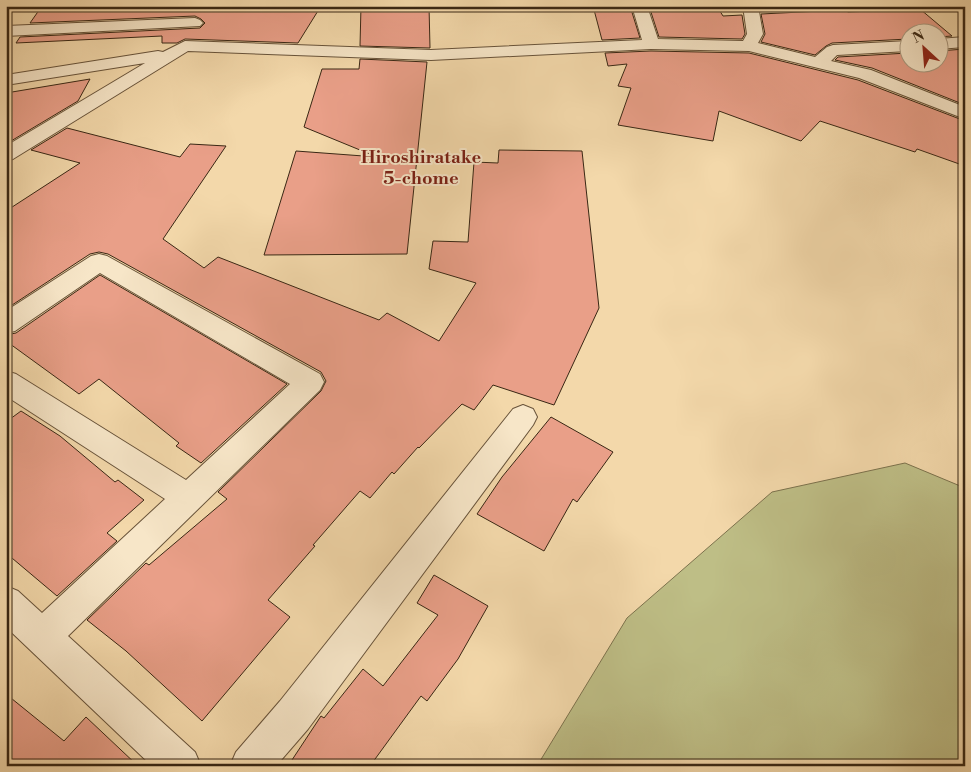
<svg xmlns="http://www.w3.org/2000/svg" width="971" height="772" viewBox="0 0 971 772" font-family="'Libre Bodoni',serif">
  <rect width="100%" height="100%" fill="#f3d8aa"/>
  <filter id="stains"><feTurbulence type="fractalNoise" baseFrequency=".004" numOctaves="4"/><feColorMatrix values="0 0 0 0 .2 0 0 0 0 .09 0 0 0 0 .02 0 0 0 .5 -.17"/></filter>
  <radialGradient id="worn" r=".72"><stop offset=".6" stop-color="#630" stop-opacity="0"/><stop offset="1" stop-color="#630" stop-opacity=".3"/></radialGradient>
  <polygon fill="#bebe86" stroke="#7c724d" points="905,463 965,488 965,766 537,766 627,618 772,492"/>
  <g fill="#e99f88" stroke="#392714">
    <polygon points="42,6 321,6 298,43 185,39 177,43 162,43 162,36 16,43 20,37 200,28 205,23 201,19 195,16 30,23"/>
    <polygon points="361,6 429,6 430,48 360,46"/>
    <polygon points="593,6 630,6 640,38 602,40"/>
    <polygon points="649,6 718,8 723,16 742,15 745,34 742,39 659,37"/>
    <polygon points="920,9 952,36 938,37 938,32 908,32 908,39 832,43 826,46 815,55 761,42 765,34 761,14 821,11 845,10 848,12"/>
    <polygon points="965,49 965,105 872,68 835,60 838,57 908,53 908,62 938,62 938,51"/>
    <polygon points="651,51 749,53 858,80 965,121 965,166 917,149 915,152 820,121 801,141 719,111 713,141 618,125 631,88 618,86 627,64 608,66 605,53"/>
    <polygon points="360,59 427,62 407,254 264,255 296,151 377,157 304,127 322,69 359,69"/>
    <polygon points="90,79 78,101 6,144 6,93"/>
    <polygon points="67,128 180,157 190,144 226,146 163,239 204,268 218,257 379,320 387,313 439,341 476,283 429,269 433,241 468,242 474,162 498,163 499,150 582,151 599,308 554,405 493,385 474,410 462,404 419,448 418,447 394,474 392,472 370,498 360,491 313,545 315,546 268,600 290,617 202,721 126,651 87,620 146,563 149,565 227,499 218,492 321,391 326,381 321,372 108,254 99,252 90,254 6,309 6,211 80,163 31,150"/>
    <polygon points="100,275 287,384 201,463 176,446 179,443 99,379 79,394 6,341 6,335 16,333"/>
    <polygon points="21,411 60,436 115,482 118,480 144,500 107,533 117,541 57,596 6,553 6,422"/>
    <polygon points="551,417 613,452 577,502 573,499 544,551 477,514 502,477"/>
    <polygon points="434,575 488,606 458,659 427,701 421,696 370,766 288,766 321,716 324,718 363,669 383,686 438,615 417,603"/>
    <polygon points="6,694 64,741 86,717 138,766 6,766"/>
  </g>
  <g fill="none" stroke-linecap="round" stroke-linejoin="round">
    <g stroke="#68533a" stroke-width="2">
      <g id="minor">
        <polygon points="632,6 647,6 658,39 743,41 747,34 743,6 758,6 763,34 758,43 815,57 827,47 833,45 908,41 908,51 837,55 831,61 871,70 965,107 965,119 859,78 749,51 651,49 431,60 188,51 13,159 6,161 6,146 145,63 6,85 6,75 158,51 163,52 185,41 431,50 642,40"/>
        <polygon points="195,18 200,20 203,23 200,26 6,36 6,26"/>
        <polygon points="965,37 965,47 938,49 938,39"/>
        <polygon points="99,254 107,256 320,374 324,382 320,390 68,636 195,752 201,766 152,766 6,627 6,586 18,591 42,613 165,499 6,396 6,371 16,374 186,480 290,384 100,273 15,331 6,333 6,311 91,256"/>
        <polygon points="523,405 533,409 537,417 533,425 308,729 276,766 230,766 236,752 280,701 513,409"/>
      </g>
    </g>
    <use href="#minor" fill="#f7e6c8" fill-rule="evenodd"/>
  </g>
  <g text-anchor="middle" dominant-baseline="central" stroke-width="4" stroke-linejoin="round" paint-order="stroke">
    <g font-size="18" font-weight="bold" fill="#7a1f14" stroke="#f7e6c8">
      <text x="421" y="157">Hiroshiratake<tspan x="421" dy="21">5-chome</tspan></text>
    </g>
  </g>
  <rect width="971" height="772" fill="none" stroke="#f3d8aa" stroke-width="25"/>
  <rect x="8" y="8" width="956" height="757" fill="none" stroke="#392714" stroke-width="2.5"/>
  <rect x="12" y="12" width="946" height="747" fill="none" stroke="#392714"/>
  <g transform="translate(924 48) rotate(334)"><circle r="24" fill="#f7e6c8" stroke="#ab9a80"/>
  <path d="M0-4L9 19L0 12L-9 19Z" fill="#8f2418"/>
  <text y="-8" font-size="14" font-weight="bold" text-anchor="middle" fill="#392714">N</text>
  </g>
  <rect width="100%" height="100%" filter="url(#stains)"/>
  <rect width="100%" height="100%" fill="url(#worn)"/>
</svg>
